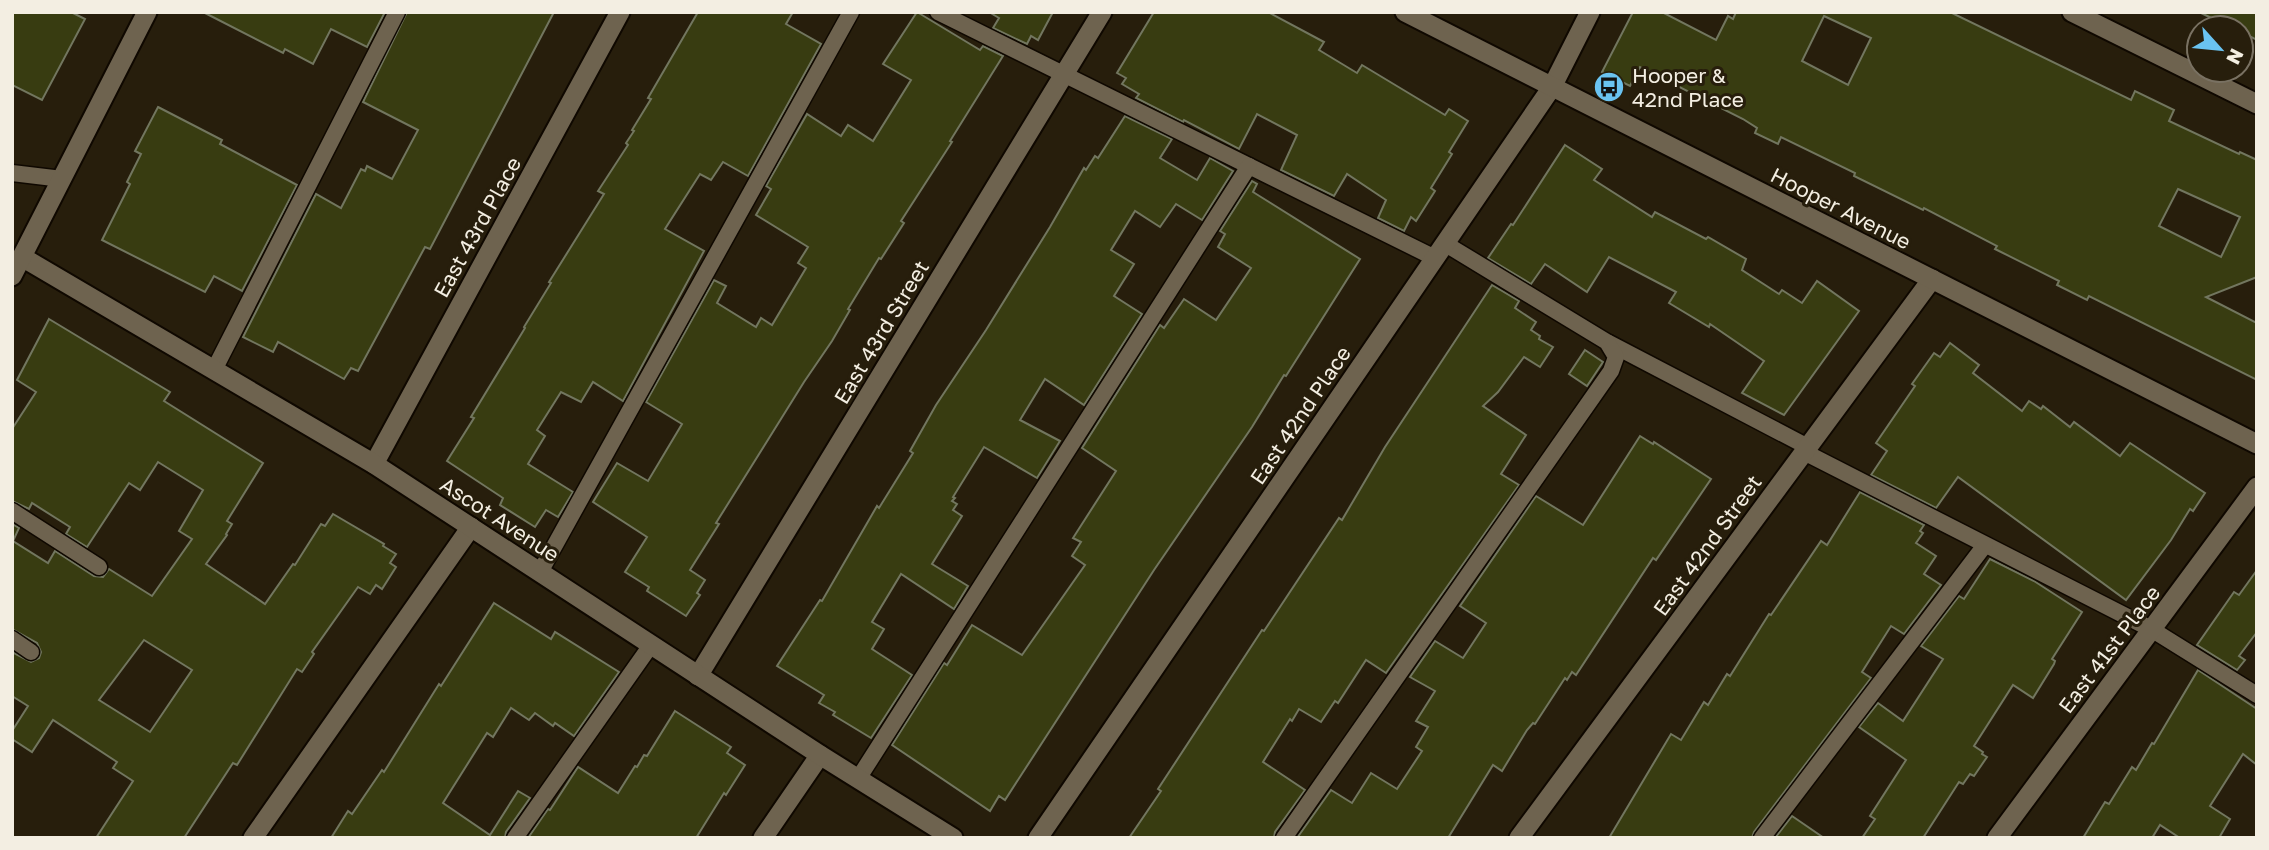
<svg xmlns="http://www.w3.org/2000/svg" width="2269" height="850" viewBox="0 0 2269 850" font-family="'Golos Text',sans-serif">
  <rect width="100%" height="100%" fill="#271e0c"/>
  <g fill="#383c11" stroke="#72765f" stroke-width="2" fill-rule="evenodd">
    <polygon points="12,12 71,12 85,19 42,100 12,85"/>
    <polygon points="203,12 385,12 367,47 331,29 313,64 285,49 283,53"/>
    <polygon points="407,12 554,12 430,249 425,247 358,371 351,368 344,379 278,342 273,352 243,337 316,194 341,208 361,169 365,171 367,166 392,179 418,130 363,102"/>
    <polygon points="698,12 793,12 786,24 821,44 748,176 723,162 711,180 700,174 665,229 704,251 623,401 593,382 581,402 561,392 537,430 545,436 528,464 573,492 558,517 546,510 535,527 500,505 503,498 447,461 474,418 471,417 525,328 524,327 551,283 549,282 604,194 598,191 628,145 626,143 634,131 632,130 651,99 648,98"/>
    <polygon points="917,12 980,50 983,46 1003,56 950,141 952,142 901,221 904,223 881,259 879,258 848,309 850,310 832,341 804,382 716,523 719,524 690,570 705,580 697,593 700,595 686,616 647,591 649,587 625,572 647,537 593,502 617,463 648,481 682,424 646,402 714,280 726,286 717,303 756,327 761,318 772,325 806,268 798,263 808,247 756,215 771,189 766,186 807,114 841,136 848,125 873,141 911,80 883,64"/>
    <polygon points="989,12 1053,12 1038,40 1031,36 1027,44 993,28 999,18"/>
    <polygon points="1154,12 1268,12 1324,42 1319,50 1357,73 1362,65 1445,115 1449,109 1468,121 1449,152 1452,154 1431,188 1435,191 1416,221 1411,217 1404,231 1378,218 1386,200 1347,174 1334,196 1281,170 1297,135 1257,114 1239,149 1184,120 1183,122 1136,98 1139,94 1122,84 1126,78 1117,73"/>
    <path d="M1633 12H1662L1716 40 1728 16 1733 19 1736 12H1950L2131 100 2135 91 2174 110 2169 121 2239 154 2240 152 2257 160V277L2206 297 2257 323V380L2089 296 2087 300 2057 285 2059 281 1995 249 1997 246 1924 208 1923 210 1854 176 1855 173 1781 137 1778 144 1755 133 1757 128 1743 119 1640 67 1630 86 1602 72ZM1824 16 1871 38 1848 85 1802 61ZM2178 189 2240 217 2221 257 2159 226Z"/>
    <polygon points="2199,12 2257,12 2257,40 2241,32 2241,28 2232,28"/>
    <polygon points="158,107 222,140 220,144 297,185 242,291 214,276 205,292 102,240 130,184 127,182 141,154 135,151"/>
    <polygon points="1125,116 1172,139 1160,158 1197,180 1210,158 1233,171 1202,220 1176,204 1160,227 1135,211 1111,250 1134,264 1114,296 1142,314 1084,405 1045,379 1020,420 1060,441 1037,478 984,447 953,497 955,498 952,501 957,504 953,510 962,516 932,564 968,586 954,609 901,574 872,622 884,629 872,649 912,675 871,738 833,715 835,712 819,703 824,695 777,666 820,600 822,601 877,506 879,508 913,453 910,451 936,405 986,330 1050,227 1084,168 1086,170 1095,156 1098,158"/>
    <polygon points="1565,145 1602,169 1594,180 1652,217 1655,212 1706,239 1708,237 1746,259 1742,270 1779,294 1782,290 1802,303 1817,281 1859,311 1784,415 1742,393 1764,361 1710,324 1709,327 1669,303 1676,292 1609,257 1587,292 1545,264 1531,284 1488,258 1511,224 1513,225"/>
    <polygon points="1252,181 1257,184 1253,192 1360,259 1286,376 1284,375 1252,427 1154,570 1005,800 999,796 990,811 892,745 944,663 947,665 972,625 1022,655 1085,565 1072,556 1081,542 1073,538 1116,471 1082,448 1160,325 1164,328 1184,299 1216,320 1251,268 1218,247 1225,234 1220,231"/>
    <polygon points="1492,285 1519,301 1515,308 1536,322 1531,330 1540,336 1539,339 1553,347 1540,367 1524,357 1498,392 1483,406 1526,435 1501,474 1519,485 1386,673 1366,660 1338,703 1335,701 1321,722 1299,709 1292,721 1290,719 1263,762 1305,790 1275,832 1274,838 1129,838 1161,791 1158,789 1262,630 1264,631 1339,518 1342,520 1385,447"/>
    <path d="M49 319 170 392 164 401 263 463 227 521 232 524 226 534 227 535 206 564 265 604 293 564 295 565 321 524 325 526 333 514 384 544 383 546 396 554 390 563 396 567 382 589 376 585 370 594 358 587 312 652 314 654 302 672 297 669 237 765 233 763 184 838H96L133 781 113 768 117 762 53 720 32 752 12 739V731L28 706 12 696V652L31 662 39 658 41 652 37 643 12 629V524L19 528 13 541 48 563 55 551 94 576 103 577 109 569 152 596 192 539 179 531 203 490 158 462 140 490 129 483 87 547 66 534 70 527 32 503 29 509 12 501V429L36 392 17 380ZM144 640 192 670 150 732 99 700Z"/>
    <polygon points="1950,343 1979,365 1973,373 2022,411 2029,401 2041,409 2043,406 2070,427 2074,422 2120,456 2130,443 2205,493 2193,511 2190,509 2171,540 2126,600 1958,477 1936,508 1871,475 1887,451 1876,443 1915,386 1912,384 1934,353 1940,357"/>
    <polygon points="1585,350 1603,362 1587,386 1569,374"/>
    <polygon points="1640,436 1653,444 1654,442 1711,479 1656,560 1653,558 1576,675 1572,672 1567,680 1565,678 1535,724 1533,723 1527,730 1502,771 1493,765 1448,838 1297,838 1331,790 1352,803 1371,773 1397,789 1422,751 1416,747 1428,727 1416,721 1435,691 1410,677 1435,641 1463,658 1486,623 1460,606 1536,496 1583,525"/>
    <polygon points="1860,492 1924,525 1920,531 1923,533 1916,543 1936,556 1924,574 1941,585 1904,634 1891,626 1862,672 1871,678 1754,832 1752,838 1609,838 1671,734 1681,740 1704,702 1708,705 1727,674 1730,676 1769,614 1771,615 1821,541 1827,545"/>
    <polygon points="1990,559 2034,581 2082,612 2052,659 2055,661 2054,664 2033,698 2013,685 1974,746 1983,752 1982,754 1987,757 1974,776 1970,774 1963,784 1959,782 1923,838 1862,838 1875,819 1870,816 1906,760 1859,727 1878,703 1903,721 1943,659 1921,646 1959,596 1964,599"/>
    <polygon points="2257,570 2257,632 2239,656 2245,660 2237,670 2197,645 2234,592 2239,595"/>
    <polygon points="494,603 551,639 555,632 619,672 574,736 555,723 553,726 535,713 529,720 511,708 493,737 487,733 443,803 490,835 518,791 530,798 506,832 505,838 331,838 348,811 352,814 382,770 384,772 439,684 441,686"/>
    <polygon points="2198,670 2257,709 2257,765 2243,754 2210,806 2230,819 2219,838 2180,838 2160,825 2152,838 2083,838 2105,802 2109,804 2132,767 2136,770 2152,743 2154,744"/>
    <polygon points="675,711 731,747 727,753 745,765 726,795 724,793 696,838 528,838 548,809 550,810 578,767 618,793 635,766 637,767 644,755 647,756"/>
    <polygon points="1792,816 1824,838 1775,838"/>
  </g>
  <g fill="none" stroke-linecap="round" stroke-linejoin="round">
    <g stroke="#0f0800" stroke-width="19">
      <g id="service">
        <polyline points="938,12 1435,258"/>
        <polyline points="12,173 62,179"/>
        <polyline points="1609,343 1808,447"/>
        <polyline points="214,370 397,12"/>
        <polyline points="1804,452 2151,629 2257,695"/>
        <polyline points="12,511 99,567"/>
        <polyline points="540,572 851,12"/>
        <polyline points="12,639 31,652"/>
        <polyline points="858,779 1249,166"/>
        <polyline points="515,838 651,645"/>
        <polyline points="1284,838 1611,371 1616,357 1607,342 1444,243"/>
        <polyline points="1762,838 1985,545"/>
      </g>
    </g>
    <g stroke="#0f0800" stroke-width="23">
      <g id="minor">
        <polyline points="2072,12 2257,104"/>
        <polyline points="374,464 620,12"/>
        <polyline points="698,676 1102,12"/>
        <polyline points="253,838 471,527"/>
        <polyline points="763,838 820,755"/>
        <polyline points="1038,838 1552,87 1590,12"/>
        <polyline points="1519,838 1932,279"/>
        <polyline points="1997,838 2257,487"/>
      </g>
    </g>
    <g stroke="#0f0800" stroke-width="23">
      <g id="tertiary">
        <polyline points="1405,12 2257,444"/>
        <polyline points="22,257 374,464 820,755 953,838"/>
      </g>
    </g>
    <g stroke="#0f0800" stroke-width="23">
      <polyline id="secondary" points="12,276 147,12"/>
    </g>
    <use href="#service" stroke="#6e634f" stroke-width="16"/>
    <use href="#minor" stroke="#6e634f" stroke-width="19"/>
    <use href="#tertiary" stroke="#6e634f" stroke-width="19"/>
    <use href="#secondary" stroke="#6e634f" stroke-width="19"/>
  </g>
  <defs>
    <g id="bus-disc" transform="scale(1.575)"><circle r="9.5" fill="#6ac3f1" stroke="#271e0c"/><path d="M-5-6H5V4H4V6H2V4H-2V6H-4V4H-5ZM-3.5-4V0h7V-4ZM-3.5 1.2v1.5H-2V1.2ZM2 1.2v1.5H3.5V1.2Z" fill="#111"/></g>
  </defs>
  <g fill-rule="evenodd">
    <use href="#bus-disc" x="1609" y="87"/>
  </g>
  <g text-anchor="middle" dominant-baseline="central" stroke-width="6" stroke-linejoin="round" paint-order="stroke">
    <g font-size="21" fill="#f3eee2" stroke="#271e0c" text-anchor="start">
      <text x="1632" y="75">Hooper &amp;<tspan x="1632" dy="24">42nd Place</tspan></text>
    </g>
    <g font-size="21" fill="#f3eee2" stroke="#271e0c">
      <text transform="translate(1841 208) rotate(27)">Hooper Avenue</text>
      <text transform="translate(477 227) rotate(-61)">East 43rd Place</text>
      <text transform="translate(881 332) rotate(-59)">East 43rd Street</text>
      <text transform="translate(1300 415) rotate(-56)">East 42nd Place</text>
      <text transform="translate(500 519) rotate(33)">Ascot Avenue</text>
      <text transform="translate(1707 545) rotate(-54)">East 42nd Street</text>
      <text transform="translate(2109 649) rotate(-53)">East 41st Place</text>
    </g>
  </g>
  <rect width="2269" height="850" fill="none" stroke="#f3eee2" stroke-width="28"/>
  <g transform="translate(2220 49) rotate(117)"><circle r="33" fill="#271e0c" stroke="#797162" stroke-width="2"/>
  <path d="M0-5L12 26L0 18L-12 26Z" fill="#6ac3f1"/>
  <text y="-10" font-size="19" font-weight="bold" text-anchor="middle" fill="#f3eee2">N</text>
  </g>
</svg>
